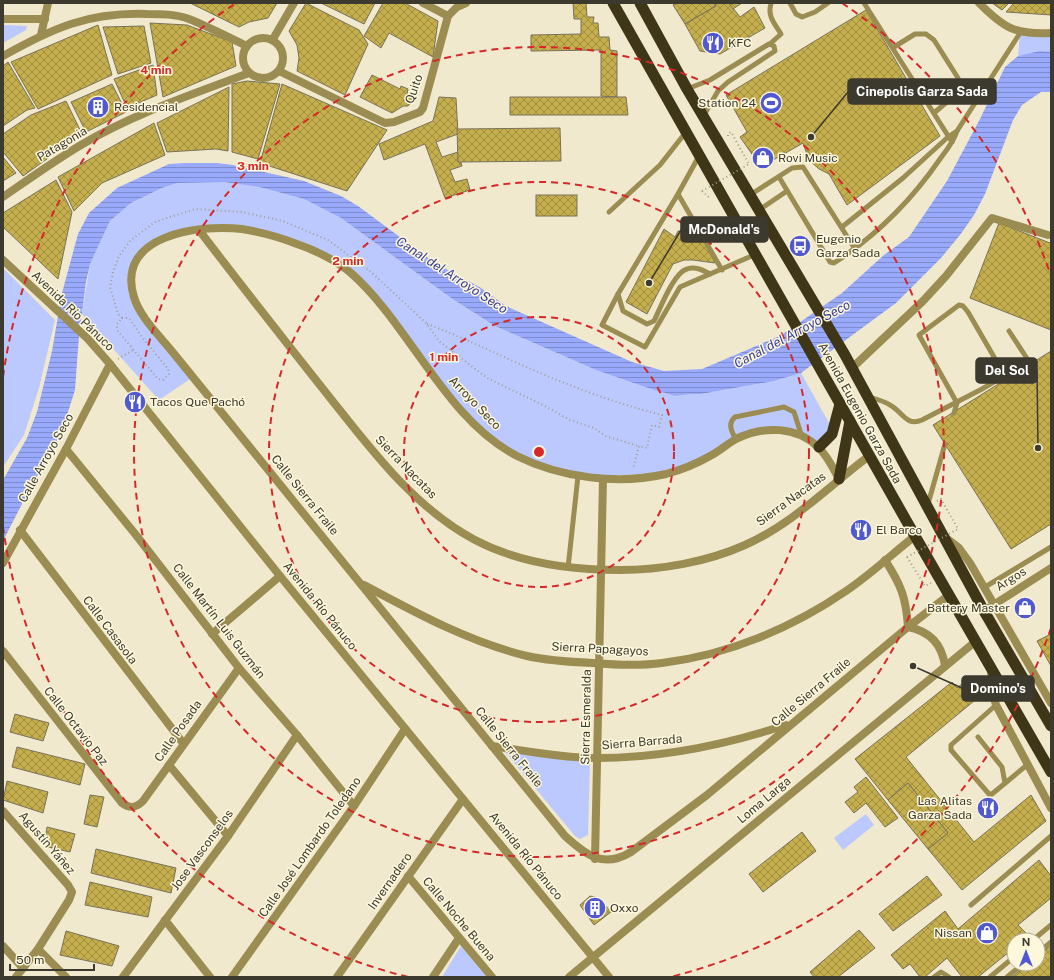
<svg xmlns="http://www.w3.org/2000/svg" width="1054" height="980" viewBox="0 0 1054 980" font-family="'Public Sans',sans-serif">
  <defs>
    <pattern id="water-rules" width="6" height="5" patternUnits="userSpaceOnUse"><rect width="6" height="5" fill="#99a9fb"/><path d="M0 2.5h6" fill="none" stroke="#7e8bcc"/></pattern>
    <pattern id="building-cross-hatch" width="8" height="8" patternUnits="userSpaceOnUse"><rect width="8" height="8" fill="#c5ae4d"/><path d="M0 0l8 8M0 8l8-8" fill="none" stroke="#a18f40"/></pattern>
  </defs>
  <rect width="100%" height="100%" fill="#f0e9ce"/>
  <g fill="#bcc9ff">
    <polygon points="3,25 27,26 26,30 3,43"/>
    <polygon points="1020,33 1051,33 1051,52 1039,52 1018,56"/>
    <polygon points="195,181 224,182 259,187 304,199 341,218 451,298 495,326 596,370 648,388 675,396 692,394 701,394 774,381 801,373 833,430 819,447 800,434 762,431 665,474 578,476 517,455 474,423 376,299 328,259 267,235 210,229 154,243 132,270 136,304 193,377 159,400 82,314 90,264 110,221 131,203 162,188 177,183"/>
    <polygon points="3,268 55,320 39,388 24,435 3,467"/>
    <polygon points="505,752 590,761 588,835 580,839 575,836"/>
    <polygon points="866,814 874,825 843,850 834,838"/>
    <polygon points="461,946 487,977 442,977"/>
  </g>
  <polygon fill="url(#water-rules)" points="1040,51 1051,52 1051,92 1041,92 1022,105 1013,120 985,194 974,215 960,235 941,258 896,303 801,373 774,381 701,394 692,394 675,396 648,388 596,370 495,326 451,298 341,218 304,199 259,187 224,182 177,183 162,188 131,203 110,221 90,264 86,282 79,336 75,390 67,415 59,437 24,500 3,541 3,480 27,438 37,412 52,351 62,293 78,234 89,213 117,188 169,164 185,163 217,163 233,165 304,181 341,196 358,206 435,263 481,288 506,306 632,362 664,371 702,369 780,336 842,293 884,255 909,237 947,181 980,119 1005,67 1018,56"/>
  <g fill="url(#building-cross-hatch)" stroke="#787259">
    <polygon points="190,3 277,3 268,18 249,22 239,27"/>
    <polygon points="306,3 359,30 368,44 345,95 297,71 299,58 297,45 289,31"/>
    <polygon points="321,3 375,3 364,24"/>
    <polygon points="383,3 405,3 438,21 433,57 389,33 381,48 364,36"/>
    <polygon points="573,3 586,3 587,17 594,17 593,23 598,23 599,37 609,37 610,50 617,51 617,97 601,96 601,50 531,51 531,35 581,34 581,19 574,19"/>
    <polygon points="677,3 714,3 716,6 685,24 673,5"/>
    <polygon points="714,3 729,3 740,17 754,7 765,28 720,54 700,51 685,24 716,6"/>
    <polygon points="729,3 742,3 733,9"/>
    <polygon points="992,3 1009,3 1002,10"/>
    <polygon points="1014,3 1051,3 1051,15 1006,12"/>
    <polygon points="866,10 940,136 847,205 829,174 819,169 809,160 803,143 761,167 740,137 747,132 726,95"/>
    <polygon points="150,23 187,25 232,42 236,66 163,97"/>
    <polygon points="98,25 112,75 38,109 11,62"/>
    <polygon points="144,26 151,63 118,74 103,27"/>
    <polygon points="8,62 35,108 27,110 3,126 3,66"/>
    <polygon points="153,65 157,95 127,108 114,79"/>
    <polygon points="372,75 400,89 401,86 408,89 407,94 412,95 412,102 408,106 403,106 392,113 360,97"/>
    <polygon points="247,81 280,84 258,159 232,152 232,84"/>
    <polygon points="112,84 126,112 86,132 71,102"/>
    <polygon points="282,84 387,130 347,191 260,163"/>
    <polygon points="229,87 228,151 216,149 167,152 157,123"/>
    <polygon points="439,97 456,98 458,134 436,142 442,157 458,152 462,166 450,170 455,182 467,179 470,190 445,198 425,144 384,160 379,144 433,121"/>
    <polygon points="510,97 626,97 628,115 510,115"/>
    <polygon points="66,101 82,134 23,176 3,152 3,134 31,115"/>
    <polygon points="154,123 165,155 102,183 74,211 58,177"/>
    <polygon points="560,128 561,161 458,162 457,129"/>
    <polygon points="3,157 16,173 3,181"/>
    <polygon points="56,180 72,212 58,279 3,227 3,213"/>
    <rect x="536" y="195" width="41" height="21"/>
    <polygon points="999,223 1050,243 1051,241 1051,330 970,298"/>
    <polygon points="664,229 675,237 678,231 699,231 715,263 693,260 684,260 673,264 647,314 626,302"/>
    <polygon points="1051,351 1051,524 1011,549 933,425"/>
    <polygon points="1051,634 1051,666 1037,641"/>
    <polygon points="952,682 957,688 963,683 974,701 906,757 974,842 1031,795 1046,821 962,890 928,849 948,833 908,783 888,800 855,759"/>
    <polygon points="15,714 49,723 43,741 10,732"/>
    <polygon points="17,747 85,764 80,785 12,767"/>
    <polygon points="866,777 898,818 885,827 866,803 854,813 845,802 858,792 854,787"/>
    <polygon points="7,781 48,792 43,813 3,800"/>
    <polygon points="908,783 948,833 928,849 888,800"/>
    <polygon points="90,795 104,797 97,827 84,824"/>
    <polygon points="47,827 75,834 70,852 44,846"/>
    <polygon points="802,832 816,851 763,892 749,874"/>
    <polygon points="96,849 176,868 171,893 91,873"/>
    <polygon points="1039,860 1051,876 1051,898 1018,925 1029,936 1024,940 1014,940 1014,948 978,977 962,977 947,958 925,977 920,977 910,964 903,969 891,955 945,911 958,929"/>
    <polygon points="927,876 942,895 893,931 879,914"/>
    <polygon points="90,882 152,897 148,917 85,905"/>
    <polygon points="590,896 599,898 611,912 594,925 580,905"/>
    <polygon points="859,930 875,948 838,977 814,977 810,972"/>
    <polygon points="66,931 119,946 112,966 60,955"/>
    <polygon points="1051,946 1051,977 1012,977 1028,964 1038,964 1038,956"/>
  </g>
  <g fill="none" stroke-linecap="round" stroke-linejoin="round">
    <g stroke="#a39e8a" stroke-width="2" stroke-dasharray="1 3" stroke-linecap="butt">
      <polyline points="728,136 728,134 731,132 749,164"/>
      <polyline points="702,191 710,198"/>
      <polyline points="122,318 118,314 110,287 113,272 119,256 131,240 155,222 195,209 242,212 283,221 328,240 371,272 426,323 439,341 487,378 543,405 570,420 594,428 605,436 639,446"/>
      <polygon points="122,318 129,318 142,337 168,369 169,374 163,380 158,379 117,330 117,324"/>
      <path d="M427 324C460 336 490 351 522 365 567 385 614 403 662 415L659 427 652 425 647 448 639 446 633 469"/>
      <polyline points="118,359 133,350"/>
      <polyline points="937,501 941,499 958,529"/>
      <polyline points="907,557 925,586 931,583"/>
    </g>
    <g stroke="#9b8c52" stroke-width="5">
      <polyline points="790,3 796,14 802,17 815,12 828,3"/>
      <polyline points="864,3 952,142"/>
      <path d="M771 4C767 16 775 24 781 34L771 43"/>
      <polyline points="894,47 915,34 926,34 934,40 958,78 959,86 956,94 934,113"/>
      <polyline points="687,89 710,80 769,44 774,46 775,51 728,82 718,91 704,115"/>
      <polyline points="699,156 678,194 618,294 602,325 645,347 680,287 754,255"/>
      <path d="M779 177 830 262 834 263C876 236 911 201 940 159 946 151 954 141 957 131L1020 33"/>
      <polyline points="678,194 722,270"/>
      <polyline points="750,195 792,168 803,167 855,249"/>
      <polyline points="759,210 787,191"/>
      <polyline points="609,212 660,165 686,132"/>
      <polyline points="842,227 903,178 948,137 957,131"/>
      <path d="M618 294 623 311 647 324 654 321C660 309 674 272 687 269 695 266 703 270 710 274"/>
      <path d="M869 397C876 399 884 401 890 405 902 411 906 427 922 420L982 389 1028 362V360L1009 331"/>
      <polyline points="954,413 957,403 919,335 959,305 963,306 968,312 1005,376"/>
      <path d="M736 440C732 432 727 424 735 417L784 407 794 412 801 434"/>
      <polyline points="928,504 945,444"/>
      <polyline points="568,568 578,476"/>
      <polyline points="985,587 1051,547"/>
      <polyline points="996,705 951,745 951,750 989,794 992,794 1027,765"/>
      <polyline points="978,737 1002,767 1005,783"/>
      <polyline points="971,905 1051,836"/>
      <polyline points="1033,940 1051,925"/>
      <polyline points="1038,953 1051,942"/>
      <polyline points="934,977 941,972 949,977"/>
      <polyline points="990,977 1014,957"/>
      <polyline points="1007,977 1023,964"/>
    </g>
    <g stroke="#9b8c52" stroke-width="8">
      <polyline points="423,3 448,16"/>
      <path d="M979 3C1004 28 1015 35 1051 33"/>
      <polyline points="3,19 45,19"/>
      <polyline points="41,35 48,3"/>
      <circle cx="263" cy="58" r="20"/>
      <polyline points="273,39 294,3"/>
      <path d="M3 56C53 28 88 12 147 14 161 14 176 14 189 19 209 27 228 37 247 46"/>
      <polyline points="279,71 385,123 394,122 420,112 423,108 448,16 457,7 466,3"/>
      <path d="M3 197C29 179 54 161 81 145 133 114 193 94 249 73"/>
      <path d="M199 230C241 285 284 340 327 394 370 448 413 507 475 540 519 563 571 570 620 570 661 570 707 562 745 545 791 525 829 486 869 456"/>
      <polyline points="852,368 923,301 946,276 992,218 1048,235"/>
      <polyline points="66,449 136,535 239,668 297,735 354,806"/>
      <path d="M839 479C833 468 827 455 818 447 796 426 764 426 738 438 728 443 720 451 710 456 696 464 681 470 666 474 618 485 561 478 517 456 445 419 410 325 351 273 337 261 315 250 297 244 279 237 260 232 242 229 199 224 115 235 134 297 140 318 161 337 175 355L565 836C586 855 603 869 631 852L707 795 908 627 949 595"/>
      <polyline points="20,530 183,743"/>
      <path d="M885 560C901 585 906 597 908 627 929 631 942 644 945 666"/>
      <polyline points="3,563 66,449 110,364"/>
      <path d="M364 585C416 613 469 642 527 656 549 661 571 662 593 663 616 665 640 666 662 663 728 655 792 628 846 591 870 575 892 554 915 536"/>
      <polyline points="984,611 1051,568"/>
      <polyline points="212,634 280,576"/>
      <path d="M3 651 122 803C130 809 136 808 143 801L239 668"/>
      <path d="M492 746C527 751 563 758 598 758 663 758 725 745 786 725"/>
      <polyline points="169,765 228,836"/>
      <polyline points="3,811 68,885 72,892 69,900 38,949 16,977"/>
      <polyline points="595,859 603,479"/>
      <polyline points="408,876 492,977"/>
      <polyline points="165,920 210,977"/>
      <polyline points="3,946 23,968"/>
      <polyline points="38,949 66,977"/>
      <polyline points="123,977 228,836 297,735"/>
      <polyline points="232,977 354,806 405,729"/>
      <polyline points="337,977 463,799"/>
      <polyline points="433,977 459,938"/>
      <polyline points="569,977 976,641"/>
    </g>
    <g stroke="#9b8c52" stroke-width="8">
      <polyline points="3,260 88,339 110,364 280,576 609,977"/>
      <polyline points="946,538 959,548 970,563 1051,703"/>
      <polyline points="991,668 992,691 996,705 1051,808"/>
    </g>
    <g stroke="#3e3616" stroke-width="11">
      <polyline points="613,3 915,536 1051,772"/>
      <polyline points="640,3 687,89 845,355 984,611 1051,726"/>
      <polyline points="819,447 832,434 840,404"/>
      <polyline points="839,479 850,421"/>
    </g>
    <g stroke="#a39e8a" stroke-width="2" stroke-dasharray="1 3" stroke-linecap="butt">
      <polyline points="702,191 749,164"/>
      <polyline points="907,557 958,529"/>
    </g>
  </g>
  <g fill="none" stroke="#d62828" stroke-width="2" stroke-dasharray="7 5">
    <circle cx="539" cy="452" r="135"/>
    <circle cx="539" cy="452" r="270"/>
    <circle cx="539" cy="452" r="405"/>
    <path d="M1051 628A541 541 0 0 1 670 977M408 977A541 541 0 0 1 3 527M3 377A541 541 0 0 1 236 3M842 3A541 541 0 0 1 1051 276"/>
  </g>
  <defs>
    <g id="restaurant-disc" transform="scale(1.15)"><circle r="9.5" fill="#5059d0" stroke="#fdf7db"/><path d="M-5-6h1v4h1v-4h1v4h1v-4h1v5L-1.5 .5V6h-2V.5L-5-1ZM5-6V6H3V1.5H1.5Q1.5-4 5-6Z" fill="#fff"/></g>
    <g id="stadium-disc" transform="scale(1.15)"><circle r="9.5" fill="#5059d0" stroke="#fdf7db"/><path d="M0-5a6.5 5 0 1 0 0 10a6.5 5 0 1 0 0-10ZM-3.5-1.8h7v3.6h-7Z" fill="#fff"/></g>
    <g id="building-disc" transform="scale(1.15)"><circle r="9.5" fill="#5059d0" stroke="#fdf7db"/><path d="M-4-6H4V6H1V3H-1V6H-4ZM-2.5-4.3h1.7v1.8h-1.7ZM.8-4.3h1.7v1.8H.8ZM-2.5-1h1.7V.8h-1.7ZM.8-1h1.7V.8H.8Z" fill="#fff"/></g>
    <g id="shop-disc" transform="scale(1.15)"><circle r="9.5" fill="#5059d0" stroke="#fdf7db"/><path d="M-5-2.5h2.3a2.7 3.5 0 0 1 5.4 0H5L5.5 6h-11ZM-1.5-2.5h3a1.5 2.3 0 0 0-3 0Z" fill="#fff"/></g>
    <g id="bus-disc" transform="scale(1.15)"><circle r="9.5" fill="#5059d0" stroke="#fdf7db"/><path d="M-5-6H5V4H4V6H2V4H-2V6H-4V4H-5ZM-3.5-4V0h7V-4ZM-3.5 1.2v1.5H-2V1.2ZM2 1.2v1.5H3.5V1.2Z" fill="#fff"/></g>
  </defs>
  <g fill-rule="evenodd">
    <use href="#restaurant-disc" x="713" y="43"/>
    <use href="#stadium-disc" x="771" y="103"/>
    <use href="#building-disc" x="98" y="107"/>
    <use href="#shop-disc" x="763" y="158"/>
    <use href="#bus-disc" x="800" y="246"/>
    <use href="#restaurant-disc" x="135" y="402"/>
    <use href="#restaurant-disc" x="861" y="530"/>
    <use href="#shop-disc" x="1025" y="608"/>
    <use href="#restaurant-disc" x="988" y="808"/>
    <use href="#building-disc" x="595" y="908"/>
    <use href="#shop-disc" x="987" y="933"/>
  </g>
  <g text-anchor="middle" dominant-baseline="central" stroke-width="3" stroke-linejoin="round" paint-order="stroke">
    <g font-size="12" fill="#3c392f" stroke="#fdf7db" text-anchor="start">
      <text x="728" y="43">KFC</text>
      <text x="756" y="103" text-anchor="end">Station 24</text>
      <text x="114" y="107">Residencial</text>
      <text x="778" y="158">Rovi Music</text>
      <text x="816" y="239">Eugenio<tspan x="816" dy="14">Garza Sada</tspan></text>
      <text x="150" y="402">Tacos Que Pachó</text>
      <text x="876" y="530">El Barco</text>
      <text x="1010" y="608" text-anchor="end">Battery Master</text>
      <text x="972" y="801" text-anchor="end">Las Alitas<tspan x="972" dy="14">Garza Sada</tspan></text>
      <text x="610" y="908">Oxxo</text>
      <text x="972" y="933" text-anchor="end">Nissan</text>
    </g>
    <g font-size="12" fill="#3c392f" stroke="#fdf7db">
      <text transform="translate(414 89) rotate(-71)">Quito</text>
      <text transform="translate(62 144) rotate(-31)">Patagonia</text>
      <text transform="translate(73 311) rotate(44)">Avenida Río Pánuco</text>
      <text transform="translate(475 403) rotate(46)">Arroyo Seco</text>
      <text transform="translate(860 413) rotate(61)">Avenida Eugenio Garza Sada</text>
      <text transform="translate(46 458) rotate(-61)">Calle Arroyo Seco</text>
      <text transform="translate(406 467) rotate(46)">Sierra Nacatas</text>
      <text transform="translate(305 495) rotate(51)">Calle Sierra Fraile</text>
      <text transform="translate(791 499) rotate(-36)">Sierra Nacatas</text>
      <text transform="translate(1011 579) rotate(-32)">Argos</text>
      <text transform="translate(320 606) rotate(51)">Avenida Río Pánuco</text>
      <text transform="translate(219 621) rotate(52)">Calle Martín Luis Guzmán</text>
      <text transform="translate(110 630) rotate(53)">Calle Casasola</text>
      <text transform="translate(600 649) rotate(3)">Sierra Papagayos</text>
      <text transform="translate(811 692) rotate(-40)">Calle Sierra Fraile</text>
      <text transform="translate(586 717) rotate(-89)">Sierra Esmeralda</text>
      <text transform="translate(76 726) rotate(52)">Calle Octavio Paz</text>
      <text transform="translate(178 731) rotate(-55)">Calle Posada</text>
      <text transform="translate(642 742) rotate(-5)">Sierra Barrada</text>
      <text transform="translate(509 747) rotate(51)">Calle Sierra Fraile</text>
      <text transform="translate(764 800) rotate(-40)">Loma Larga</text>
      <text transform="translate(47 843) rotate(49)">Agustín Yáñez</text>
      <text transform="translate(310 847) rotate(-55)">Calle José Lombardo Toledano</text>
      <text transform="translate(202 850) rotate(-54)">Jose Vasconselos</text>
      <text transform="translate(526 856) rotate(51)">Avenida Río Pánuco</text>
      <text transform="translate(390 881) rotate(-55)">Invernadero</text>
      <text transform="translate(459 919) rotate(50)">Calle Noche Buena</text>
    </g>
    <g font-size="13" font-style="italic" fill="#363d99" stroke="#fdf7db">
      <text transform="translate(452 275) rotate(33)">Canal del Arroyo Seco</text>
      <text transform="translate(792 334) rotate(-28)">Canal del Arroyo Seco</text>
    </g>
  </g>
  <circle cx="539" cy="452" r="6" fill="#d62828" stroke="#fdf7db" stroke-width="2"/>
  <g font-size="12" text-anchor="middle" font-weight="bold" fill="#d62828" stroke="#fdf7db" stroke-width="3" stroke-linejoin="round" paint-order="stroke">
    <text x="156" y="74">4 min</text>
    <text x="253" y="170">3 min</text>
    <text x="348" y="265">2 min</text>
    <text x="444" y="361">1 min</text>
  </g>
  <path fill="none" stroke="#3c392f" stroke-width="1.5" d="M811 137L848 92M649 283L681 230M1038 448L1037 371M913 666L962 688"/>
  <g fill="#3c392f" stroke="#fdf7db" stroke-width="1.5">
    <circle cx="811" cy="137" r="4"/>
    <circle cx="649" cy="283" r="4"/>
    <circle cx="1038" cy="448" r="4"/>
    <circle cx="913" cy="666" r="4"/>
  </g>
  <g fill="#3c392f" stroke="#3c392f" stroke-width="1.5">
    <rect x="848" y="79" width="148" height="25" rx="4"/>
    <rect x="681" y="217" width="87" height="25" rx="4"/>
    <rect x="976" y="358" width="61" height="25" rx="4"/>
    <rect x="962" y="676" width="72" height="25" rx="4"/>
  </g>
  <g font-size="13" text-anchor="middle" font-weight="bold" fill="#fff">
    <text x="922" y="96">Cinepolis Garza Sada</text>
    <text x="724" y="234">McDonald's</text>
    <text x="1007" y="375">Del Sol</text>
    <text x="998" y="693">Domino's</text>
  </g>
  <rect width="1054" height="980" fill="none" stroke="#3c392f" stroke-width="8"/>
  <g transform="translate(1026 952)"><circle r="19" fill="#fdf7db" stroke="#b0ab96"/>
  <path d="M0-3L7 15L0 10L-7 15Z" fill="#5059d0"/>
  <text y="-6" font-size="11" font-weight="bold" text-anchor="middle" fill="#3c392f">N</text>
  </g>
  <path d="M10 964v6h84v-6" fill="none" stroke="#3c392f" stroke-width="2"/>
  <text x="16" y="964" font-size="12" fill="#3c392f" stroke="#fdf7db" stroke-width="3" paint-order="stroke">50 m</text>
</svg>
